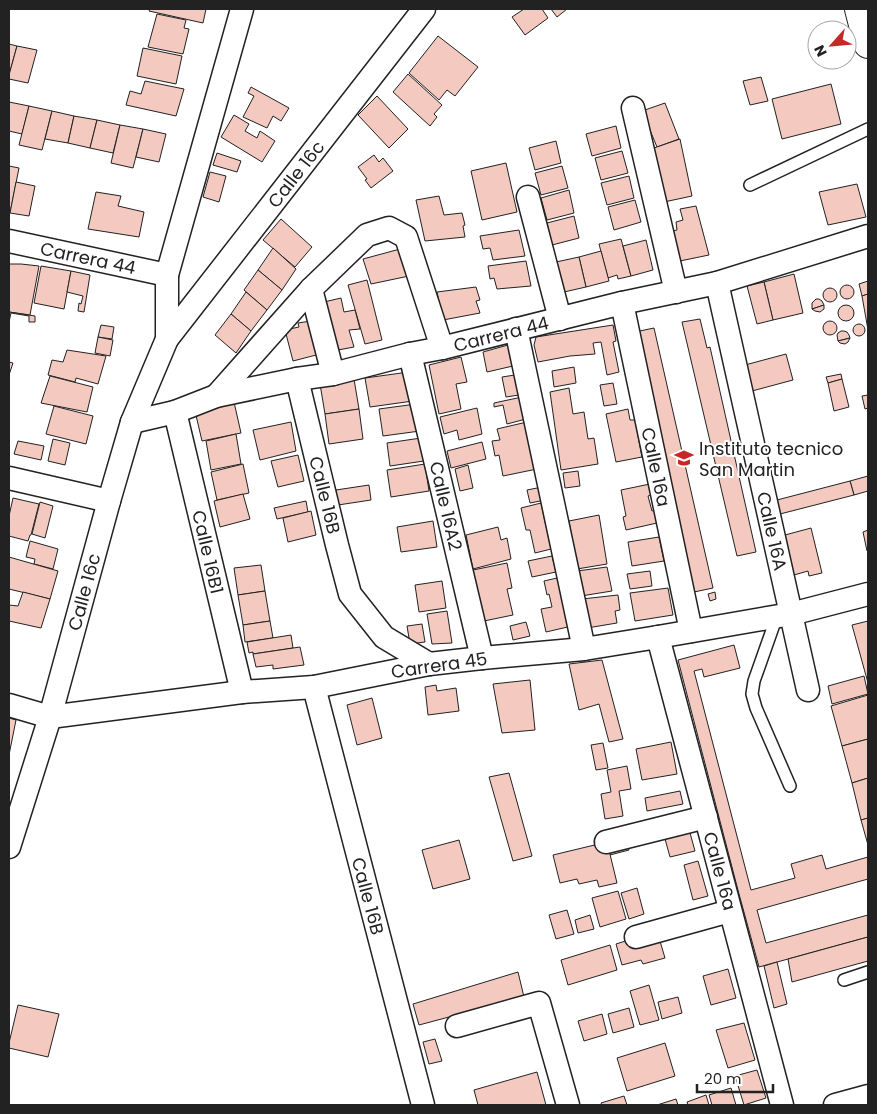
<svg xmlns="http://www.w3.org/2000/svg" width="877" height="1114" viewBox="0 0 877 1114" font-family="Poppins,sans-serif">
  <rect width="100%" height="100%" fill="#fff"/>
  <g fill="#f3c9c0" stroke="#222">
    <polygon points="150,9 206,9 203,23 149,11"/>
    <polygon points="524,9 542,9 548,18 525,35 512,17"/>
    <polygon points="551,9 567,9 557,17"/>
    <polygon points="157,14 186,20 184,28 189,29 183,54 148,47"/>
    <polygon points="438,36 478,67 455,96 447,90 439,100 409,73"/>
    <polygon points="9,44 17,46 9,75"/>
    <polygon points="17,46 37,50 28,83 9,79 9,75"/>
    <polygon points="143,48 182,56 176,84 137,76"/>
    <polygon points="408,74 442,105 434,114 437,117 430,126 393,92"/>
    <polygon points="761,77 768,101 750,105 743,81"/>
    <polygon points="145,81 184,89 176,116 126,105 130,91 141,94"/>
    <polygon points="831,84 841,124 782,139 772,99"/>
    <polygon points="251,87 289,108 281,121 273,116 267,128 243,117 254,96 248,93"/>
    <polygon points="377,96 408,129 389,148 358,115"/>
    <polygon points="9,102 29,106 22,134 9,131"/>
    <polygon points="665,103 679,139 657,147 642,111"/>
    <polygon points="29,106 52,111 42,150 19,145"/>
    <polygon points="52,111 74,116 68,143 45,139"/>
    <polygon points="234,115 249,124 245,131 257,138 260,131 275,141 262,162 221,137"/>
    <polygon points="74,116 97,120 90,148 68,143"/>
    <polygon points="97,120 120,125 113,153 90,148"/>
    <polygon points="120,125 143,129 133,168 111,163"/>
    <polygon points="616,126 621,148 592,156 586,134"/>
    <polygon points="143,129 166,134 159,162 136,157"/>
    <polygon points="680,139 692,196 664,202 654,148"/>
    <polygon points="556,141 561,163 535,170 529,148"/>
    <polygon points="622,151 628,173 601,180 595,158"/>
    <polygon points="217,153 241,161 237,172 213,165"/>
    <polygon points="374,155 379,162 383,158 393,171 371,188 365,180 367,179 358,167"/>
    <polygon points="506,163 517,212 482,220 471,171"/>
    <polygon points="9,166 19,168 10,213 9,213"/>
    <polygon points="562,166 568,188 541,195 535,173"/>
    <polygon points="210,172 226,176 219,202 203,197"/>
    <polygon points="629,176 634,198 607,205 601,183"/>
    <polygon points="16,182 35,186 29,216 10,213"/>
    <polygon points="857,184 866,217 828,225 819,192"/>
    <polygon points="569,190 574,213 547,220 541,198"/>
    <polygon points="96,192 121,196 118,206 144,212 139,237 88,229"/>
    <polygon points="439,196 444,215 462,213 465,225 463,226 465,237 425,241 416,200"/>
    <polygon points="635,200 641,222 614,230 608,207"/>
    <polygon points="696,206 709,255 675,262 669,232 677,230 676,222 683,220 680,209"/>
    <polygon points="574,216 579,238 552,245 547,223"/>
    <polygon points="281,219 312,247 295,267 263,240"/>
    <polygon points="519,230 525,256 493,260 490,248 483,249 480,236"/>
    <polygon points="621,239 631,276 618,279 617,275 608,278 599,244"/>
    <polygon points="646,240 653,270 631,276 623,246"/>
    <polygon points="273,248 296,269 282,290 258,270"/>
    <polygon points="400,249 409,276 371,284 363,259"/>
    <polygon points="601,251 609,281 586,287 579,257"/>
    <polygon points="579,257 586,287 564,292 556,262"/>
    <polygon points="526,261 531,286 497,289 494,278 490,279 488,266"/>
    <polygon points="9,264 21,264 39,266 30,315 9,312"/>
    <polygon points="41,266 71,271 64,309 34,303"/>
    <polygon points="258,270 282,290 267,310 244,290"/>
    <polygon points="71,271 90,275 84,312 78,311 79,303 81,304 83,296 67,292"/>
    <polygon points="794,274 803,313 773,320 764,282"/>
    <polygon points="367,280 382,340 365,344 348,285"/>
    <polygon points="868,281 868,294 862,296 859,284"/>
    <polygon points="764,282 773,320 757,324 747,286"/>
    <circle cx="847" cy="292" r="7"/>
    <polygon points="476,287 480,300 476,301 480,313 443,320 437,292"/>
    <circle cx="830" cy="295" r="7"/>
    <polygon points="246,292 267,310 251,331 231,314"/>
    <polygon points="868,294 868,330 862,296"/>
    <polygon points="341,298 344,312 355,310 360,329 349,330 354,347 338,350 324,302"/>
    <polygon points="816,299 819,299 822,301 824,305 812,309 812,303"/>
    <polygon points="824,305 824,309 820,312 815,311 812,309"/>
    <circle cx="846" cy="313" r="8"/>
    <polygon points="9,312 35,316 35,322 29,322 29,316 11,313 9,322"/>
    <polygon points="231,314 251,331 236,353 215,335"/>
    <polygon points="700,319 707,348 710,347 756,552 737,556 682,322"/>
    <polygon points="311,321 320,354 293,361 285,330 299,327 298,323"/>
    <circle cx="830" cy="328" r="7"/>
    <circle cx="859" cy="330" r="6"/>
    <polygon points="101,325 114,327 112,339 98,337"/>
    <polygon points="613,325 616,341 613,342 619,372 607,375 601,342 593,343 595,354 570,356 538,362 534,345 536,337"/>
    <polygon points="654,328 713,588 694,592 635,332"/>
    <polygon points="841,331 844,331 847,332 849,335 850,338 838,341 837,335 838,333"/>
    <polygon points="98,337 113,340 110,356 95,353"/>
    <polygon points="850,338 848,342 845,344 840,343 838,341"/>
    <polygon points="508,345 513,366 487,372 483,352"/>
    <polygon points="67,350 106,356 98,384 76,378 75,382 48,375 52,360 63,362"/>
    <polygon points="786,354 793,380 752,391 745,365"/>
    <polygon points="461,357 467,382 456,384 461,409 439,414 429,365"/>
    <polygon points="9,362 13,363 9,375"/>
    <polygon points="574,367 576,383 554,387 552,371"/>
    <polygon points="409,372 413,401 370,407 365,378"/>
    <polygon points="841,374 842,379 828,383 826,377"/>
    <polygon points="515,375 519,395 506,397 502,377"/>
    <polygon points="50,376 93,387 87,412 41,403"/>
    <polygon points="354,379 359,409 325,414 320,384"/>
    <polygon points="842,379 849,407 834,411 828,383"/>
    <polygon points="613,383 617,404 604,406 600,385"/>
    <polygon points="569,388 573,414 584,412 588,439 594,438 598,464 561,470 550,392"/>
    <polygon points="868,395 868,408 865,409 862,396"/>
    <polygon points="522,397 526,419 507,424 503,405 494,407 494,403"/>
    <polygon points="234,402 241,433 202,441 195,411"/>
    <polygon points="416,404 420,431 383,436 379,409"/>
    <polygon points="54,406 93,416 86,444 46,434"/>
    <polygon points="477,408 482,434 459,440 457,430 444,434 440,417"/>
    <polygon points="359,409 363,439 329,444 325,414"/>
    <polygon points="628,409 630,420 635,420 642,457 616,462 606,414"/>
    <polygon points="291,422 296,451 260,460 253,430"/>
    <polygon points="527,422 537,469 503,476 499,455 495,456 492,441 500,440 497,429"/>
    <polygon points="236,434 241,464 211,470 206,441"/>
    <polygon points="421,438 424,461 390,466 387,443"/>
    <polygon points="53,439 70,443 65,465 48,461"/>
    <polygon points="18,441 44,446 41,460 14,454"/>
    <polygon points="482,442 486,459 451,468 447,451"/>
    <polygon points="298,455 304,481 278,487 271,461"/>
    <polygon points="243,464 249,493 217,500 211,472"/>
    <polygon points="425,464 429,491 391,497 387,470"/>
    <polygon points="468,465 473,488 460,491 455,469"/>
    <polygon points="578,471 580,486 565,488 563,473"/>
    <polygon points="868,476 868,491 854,495 850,481"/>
    <polygon points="850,481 854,495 780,514 777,500"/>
    <polygon points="650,484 652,495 648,496 652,511 655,510 657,523 626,530 623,517 626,516 621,490"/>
    <polygon points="369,485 371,500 338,505 336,490"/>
    <polygon points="542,487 545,500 530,503 527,490"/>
    <polygon points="243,494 250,519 220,527 214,501"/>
    <polygon points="13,498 39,504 31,535 30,535 28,541 9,536 9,516"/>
    <polygon points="306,501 308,512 277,519 274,508"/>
    <polygon points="40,502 53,506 45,538 32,534"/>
    <polygon points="541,503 551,549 535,553 530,530 526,530 521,508"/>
    <polygon points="311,511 316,535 288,542 283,518"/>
    <polygon points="599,515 607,564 577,569 569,521"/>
    <polygon points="433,521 437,547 401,552 397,527"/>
    <polygon points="498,527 501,540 507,538 511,559 473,569 466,535"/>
    <polygon points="811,528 822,573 809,576 808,571 794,575 785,535"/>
    <polygon points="868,530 868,551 867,551 863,532"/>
    <polygon points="659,537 664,561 632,566 628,542"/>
    <polygon points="30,541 58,549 53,569 34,564 35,559 26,557"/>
    <polygon points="552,556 556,572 532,577 528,561"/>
    <polygon points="9,557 58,571 50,599 9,589"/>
    <polygon points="507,563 512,588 507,589 513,615 484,621 473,570"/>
    <polygon points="261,565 265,591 238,595 234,568"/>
    <polygon points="607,567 612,591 581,596 577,571"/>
    <polygon points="650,571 652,586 630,589 627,574"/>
    <polygon points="557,578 572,626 546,632 541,609 552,607 549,594 547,595 544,581"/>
    <polygon points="442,581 446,608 419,612 415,585"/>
    <polygon points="668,588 673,615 635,621 630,593"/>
    <polygon points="265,591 270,621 243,625 238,595"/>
    <polygon points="23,592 50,599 41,628 9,621 9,605 18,606"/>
    <polygon points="715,592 716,599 710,601 708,594"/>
    <polygon points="618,595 620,610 615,611 617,623 587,628 582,599"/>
    <polygon points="447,611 452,643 432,644 427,614"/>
    <polygon points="270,621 273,638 245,642 243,625"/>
    <polygon points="868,621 868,683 852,625"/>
    <polygon points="526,622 530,636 513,640 510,626"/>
    <polygon points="422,624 425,642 410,644 407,626"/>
    <polygon points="291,635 293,648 253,654 253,652 249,653 247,642"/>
    <polygon points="734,645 740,668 704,677 702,669 694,671 751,890 795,878 791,864 822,855 826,869 868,857 868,879 757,910 766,943 868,915 868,937 759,967 739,894 678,660"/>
    <polygon points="300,647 304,665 273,669 273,665 256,667 253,654"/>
    <polygon points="602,660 623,739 609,742 599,704 579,710 569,664"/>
    <polygon points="864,676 868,694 832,704 828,686"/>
    <polygon points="530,680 535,730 502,733 493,684"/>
    <polygon points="436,685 437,691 456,688 459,711 428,715 425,687"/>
    <polygon points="868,695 868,739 842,746 831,706"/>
    <polygon points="372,698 382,738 357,745 347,705"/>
    <polygon points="9,718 16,720 9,755"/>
    <polygon points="868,739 868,778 852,783 842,746"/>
    <polygon points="671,742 677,774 642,780 636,749"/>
    <polygon points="603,743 608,768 596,770 591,745"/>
    <polygon points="627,766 631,789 619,791 623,816 605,819 601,794 611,792 607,770"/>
    <polygon points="509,773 532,856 513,861 489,777"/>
    <polygon points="868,778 868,818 861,820 852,783"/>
    <polygon points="680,791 683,804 647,811 645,798"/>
    <polygon points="868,818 868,845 861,820"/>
    <polygon points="687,822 695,851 670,857 662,828"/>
    <polygon points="626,837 629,850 610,855 607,842"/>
    <polygon points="459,840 470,879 433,889 422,850"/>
    <polygon points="607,842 617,883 599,887 597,880 579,884 577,879 560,883 553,855"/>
    <polygon points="698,861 708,896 693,900 684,865"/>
    <polygon points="637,888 644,914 629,919 621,893"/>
    <polygon points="618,891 626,919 600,927 592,898"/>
    <polygon points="567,910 574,934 556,939 549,915"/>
    <polygon points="590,915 594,929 578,933 575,920"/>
    <polygon points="657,931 665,958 643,964 641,960 622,965 616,944"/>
    <polygon points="868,937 868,961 792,982 788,959"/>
    <polygon points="610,945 617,970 568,985 561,960"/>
    <polygon points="777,962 787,1004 774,1008 764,966"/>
    <polygon points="728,969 736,998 711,1005 703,976"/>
    <polygon points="518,972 524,997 419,1025 413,1004"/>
    <polygon points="649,985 659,1020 640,1025 630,991"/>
    <polygon points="678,997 682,1013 662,1019 658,1002"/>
    <polygon points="18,1005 59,1014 48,1057 9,1048 9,1043"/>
    <polygon points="629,1008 634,1027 613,1033 608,1014"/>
    <polygon points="602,1014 607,1034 584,1041 578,1021"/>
    <polygon points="744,1023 755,1060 728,1068 716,1030"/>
    <polygon points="435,1039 442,1061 429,1064 423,1042"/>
    <polygon points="665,1043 675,1076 627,1091 617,1058"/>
    <polygon points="757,1070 766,1098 744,1105 735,1076"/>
    <polygon points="537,1072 546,1105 478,1105 474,1090"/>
    <polygon points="731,1088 736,1105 712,1105 709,1095"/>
    <polygon points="706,1095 709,1105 688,1105 687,1102"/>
    <polygon points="624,1096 627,1105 602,1105 601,1103"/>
    <polygon points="676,1099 678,1105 657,1105"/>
  </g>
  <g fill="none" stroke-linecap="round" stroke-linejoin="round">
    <g stroke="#222" stroke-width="14">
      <g id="lane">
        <polyline points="750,185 868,129"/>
        <polyline points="777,616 754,681 752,694 756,708 790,786"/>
        <polyline points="844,980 868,972"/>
      </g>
    </g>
    <g stroke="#222" stroke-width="25">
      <g id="street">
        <polyline points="633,108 676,292"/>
        <polyline points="528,197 560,319"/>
        <polyline points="9,241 167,275"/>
        <polyline points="717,283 808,690"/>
        <polyline points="311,289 333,374"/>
        <polyline points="622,303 691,631"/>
        <polyline points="516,329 584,649"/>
        <polyline points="167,339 424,9"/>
        <polyline points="410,354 482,658"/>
        <polyline points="297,379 337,545 350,594 384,637 429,664"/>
        <polyline points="216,396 311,289 367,235 389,228 406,237 442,348"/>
        <polyline points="175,412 242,692"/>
        <polyline points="132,422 175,412 216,396 297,379 333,374 410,354 442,348 622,303 717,283 868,236"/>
        <polyline points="9,478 109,501"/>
        <polyline points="658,637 782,1105"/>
        <polyline points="314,687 423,1105"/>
        <polyline points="9,705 50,717 242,692 314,687 429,664 482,658 584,649 658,637 791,614 868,594"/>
        <polyline points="606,842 706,817"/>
        <polyline points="9,847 50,717 109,501 132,422 167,339 167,275 242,9"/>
        <polyline points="636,937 730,911"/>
        <polyline points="457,1026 539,1003 568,1105"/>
        <polyline points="835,1105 868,1096"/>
      </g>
    </g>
    <g stroke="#222" stroke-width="30">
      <polyline id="highway" points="859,9 868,44"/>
    </g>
    <use href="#lane" stroke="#fff" stroke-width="11"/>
    <use href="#street" stroke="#fff" stroke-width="22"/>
    <use href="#highway" stroke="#fff" stroke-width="28"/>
  </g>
  <defs>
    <g id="university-bare" transform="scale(1.5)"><path d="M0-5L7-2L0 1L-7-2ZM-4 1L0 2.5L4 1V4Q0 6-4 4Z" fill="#c62828" stroke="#fff" stroke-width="2.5" paint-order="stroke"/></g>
  </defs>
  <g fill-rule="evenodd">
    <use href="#university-bare" x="684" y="458"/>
  </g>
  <g text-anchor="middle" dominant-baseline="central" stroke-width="4" stroke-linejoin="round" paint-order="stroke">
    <g font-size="18" fill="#222" stroke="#fff">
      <text transform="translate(296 174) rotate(-52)">Calle 16c</text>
      <text transform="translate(88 258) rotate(12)">Carrera 44</text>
      <text transform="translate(501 334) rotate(-14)">Carrera 44</text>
      <text transform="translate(656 467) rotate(78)">Calle 16a</text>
      <text transform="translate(325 495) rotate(76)">Calle 16B</text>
      <text transform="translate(446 506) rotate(77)">Calle 16A2</text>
      <text transform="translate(772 531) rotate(77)">Calle 16A</text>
      <text transform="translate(208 552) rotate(77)">Calle 16B1</text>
      <text transform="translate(84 592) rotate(-75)">Calle 16c</text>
      <text transform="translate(439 665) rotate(-8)">Carrera 45</text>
      <text transform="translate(720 871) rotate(75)">Calle 16a</text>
      <text transform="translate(368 896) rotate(75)">Calle 16B</text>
    </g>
    <g font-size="18" fill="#222" stroke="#fff" text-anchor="start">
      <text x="699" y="448">Instituto tecnico<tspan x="699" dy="21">San Martin</tspan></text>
    </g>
  </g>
  <rect width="877" height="1114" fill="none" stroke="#222222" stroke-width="20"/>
  <g transform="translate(832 45) rotate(243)"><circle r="24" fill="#ffffff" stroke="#a7a7a7"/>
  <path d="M0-4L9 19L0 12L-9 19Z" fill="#c62828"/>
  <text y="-8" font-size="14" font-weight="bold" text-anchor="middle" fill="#222222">N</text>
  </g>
  <path d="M697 1084v8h76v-8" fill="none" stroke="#222222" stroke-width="2.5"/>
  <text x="704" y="1084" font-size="15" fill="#222222" stroke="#ffffff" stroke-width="4" paint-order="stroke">20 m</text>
</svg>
